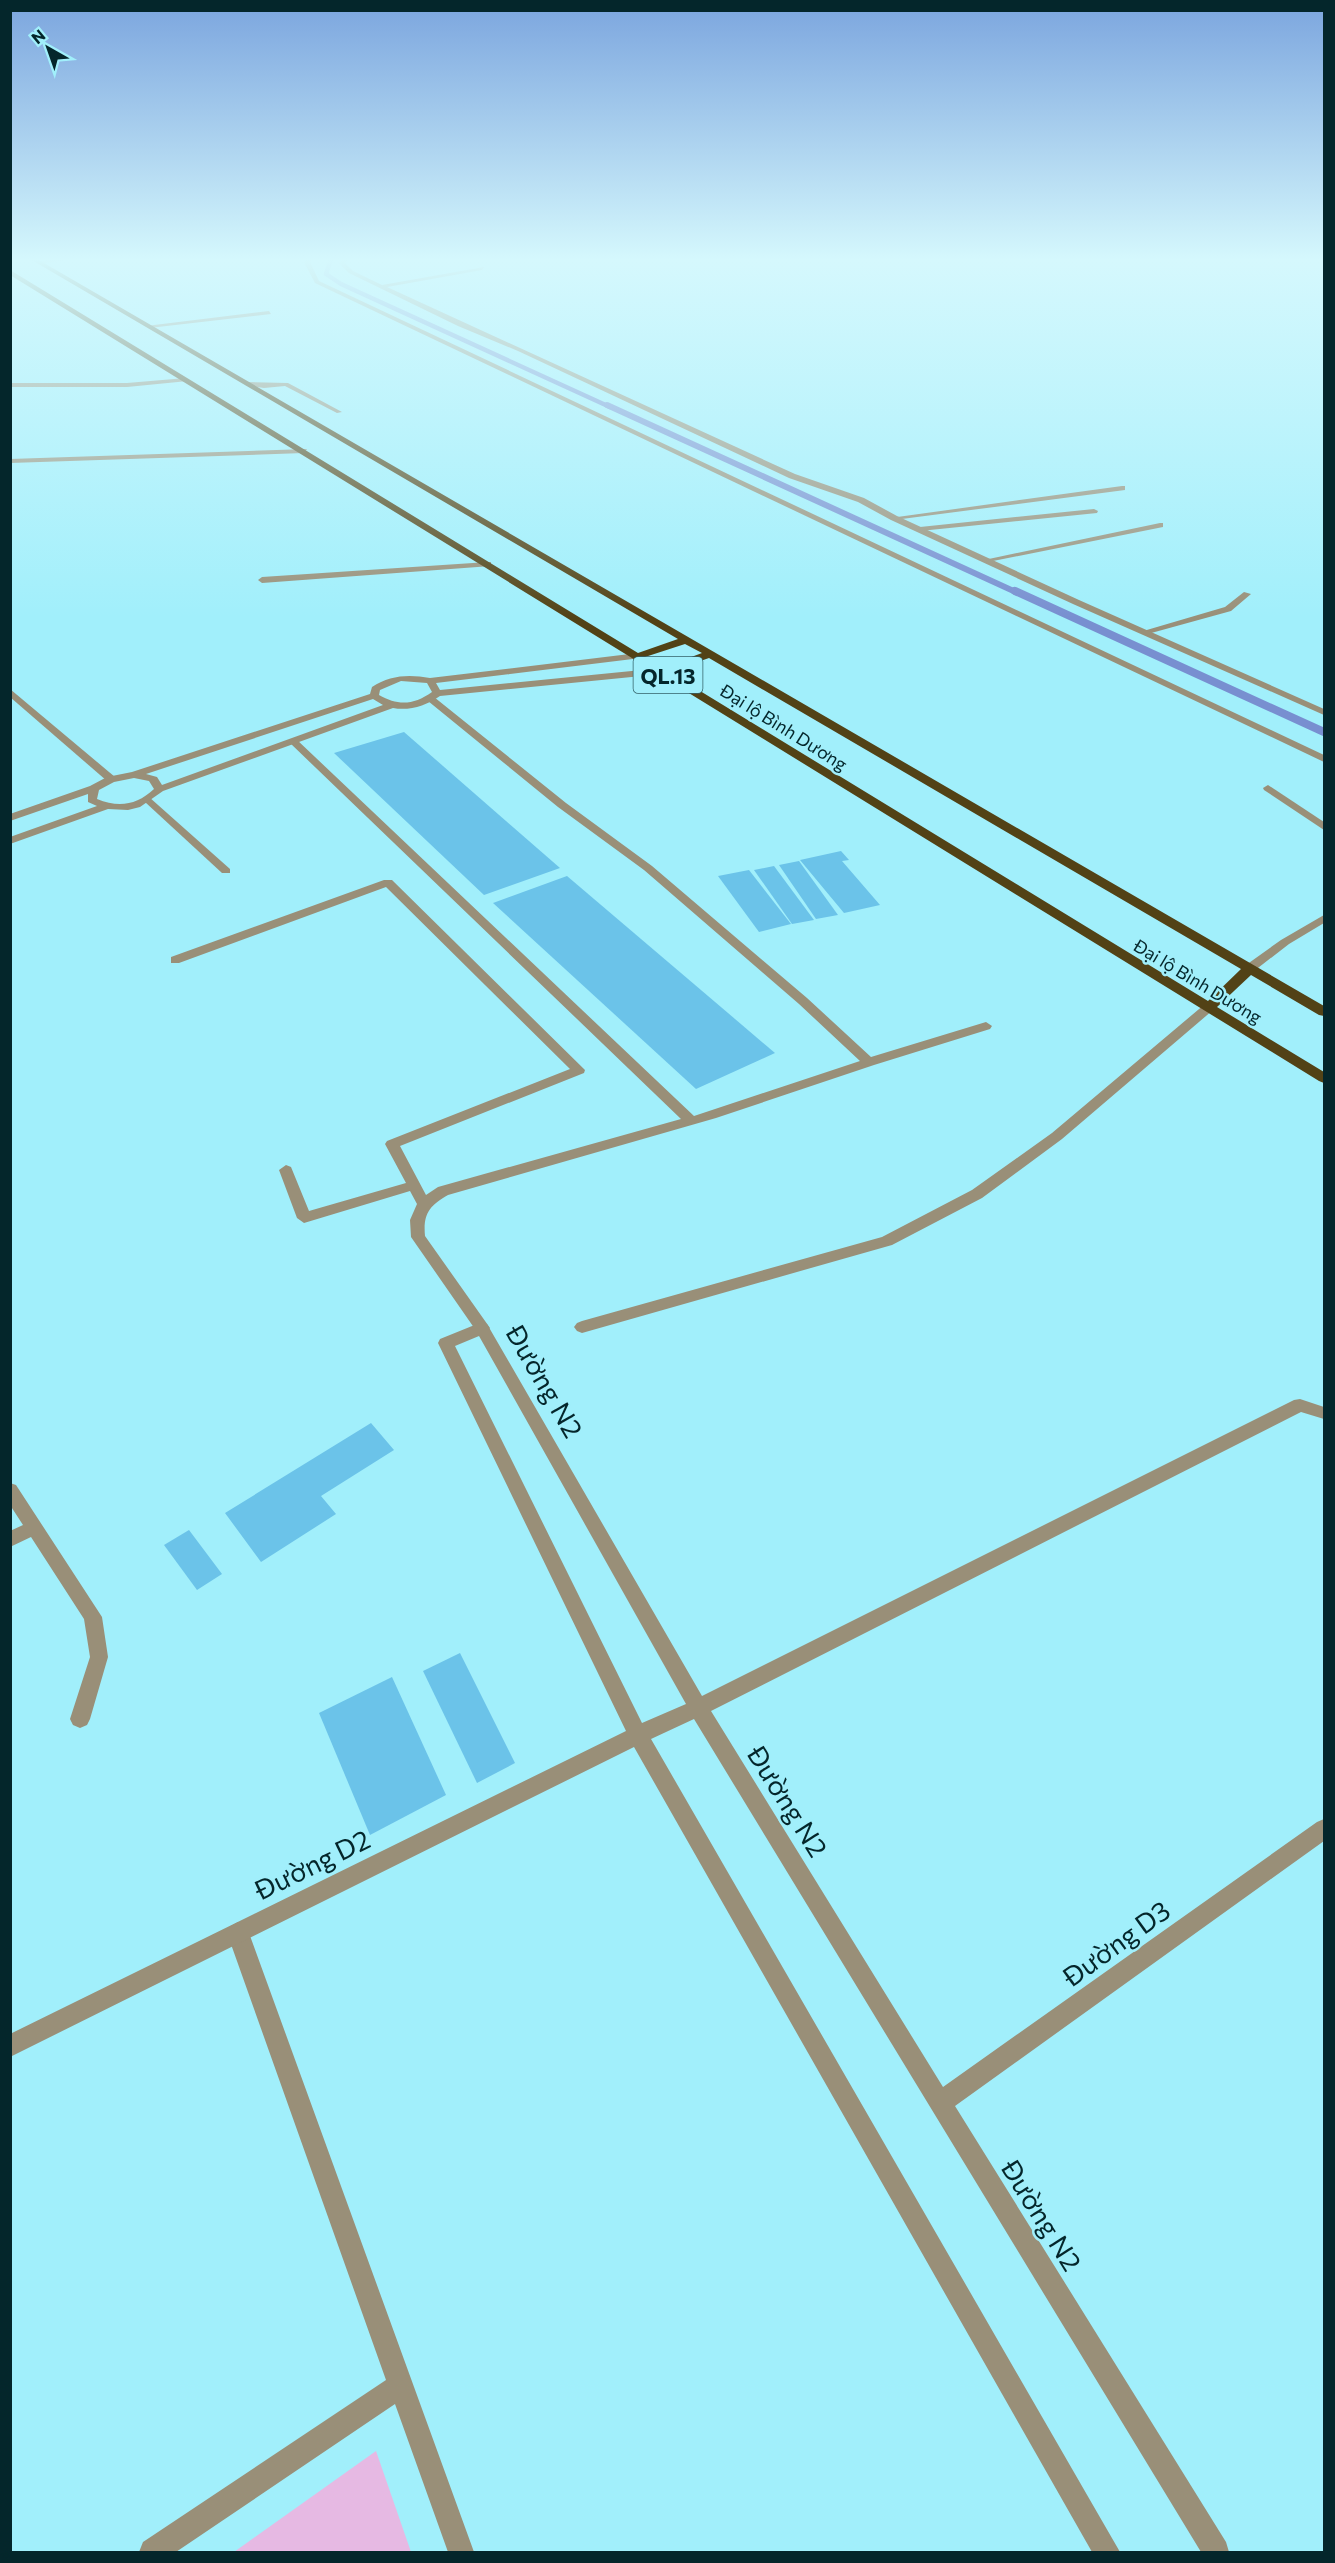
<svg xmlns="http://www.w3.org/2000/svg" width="1335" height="2563" viewBox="0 0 1335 2563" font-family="Commissioner,sans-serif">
  <rect width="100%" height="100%" fill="#a1effb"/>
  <polygon fill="#e6b9e3" points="376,2451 411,2552 234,2552"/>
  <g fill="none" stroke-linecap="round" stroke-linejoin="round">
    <polyline stroke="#788fd0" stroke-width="4.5" points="331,259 326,274 341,284 610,407"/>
    <polyline stroke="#788fd0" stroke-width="6" points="607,405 1018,593"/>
    <polyline stroke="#788fd0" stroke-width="8" points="1015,591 1324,732"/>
  </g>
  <g fill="#6bc3e9">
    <polygon points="404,732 560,868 484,895 334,753"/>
    <polygon points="841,851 849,860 842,861 880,905 844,913 800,860"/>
    <polygon points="799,861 838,915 816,919 779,865"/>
    <polygon points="774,866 814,920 792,924 754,870"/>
    <polygon points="749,870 791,924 759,932 718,876"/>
    <polygon points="567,876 775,1053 696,1089 493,903"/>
    <polygon points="371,1423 394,1450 321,1496 336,1514 261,1562 225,1513"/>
    <polygon points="189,1530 222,1574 197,1590 164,1545"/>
    <polygon points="460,1653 515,1763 477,1783 423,1671"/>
    <polygon points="392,1677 446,1795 370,1835 319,1713"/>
  </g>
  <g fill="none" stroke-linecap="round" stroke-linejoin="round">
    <g fill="#998f78" fill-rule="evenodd">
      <polygon points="55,259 73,259 39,264 36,262"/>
      <polygon points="269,311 271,314 149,328 146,326"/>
      <polygon points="186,378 188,381 127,387 10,387 10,383 127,383"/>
      <polygon points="247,382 288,383 342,412 337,413 285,386 264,388 245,385"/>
      <polygon points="1122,486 1125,486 1125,490 894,520 890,518"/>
      <polygon points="1094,509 1098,511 1097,513 920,531 916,529 920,527"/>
      <polygon points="1160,523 1163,523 1163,527 988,562 984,560"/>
      <polygon points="488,562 491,562 491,566 262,583 258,580 262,577"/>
      <polygon points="1244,592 1251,594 1231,611 1144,635 1140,632 1225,607"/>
      <polygon points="10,689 115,777 115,781 107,781 10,697"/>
      <path d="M428 697H434L566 803 652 866 807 998 871 1057 986 1022 992 1026 990 1029 874 1065 716 1118 448 1195C429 1206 423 1214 425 1236L490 1328 487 1332H477L411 1237 410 1220 417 1204 410 1191 304 1223 297 1218 279 1170 286 1165 291 1167 309 1211 406 1183 385 1144 387 1141 570 1069 386 887 179 963H171V957L384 880H392L585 1070 584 1073 400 1146 426 1195 438 1187 681 1119 290 743V739H296L694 1116 860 1061 799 1004 644 870 558 807 428 701Z"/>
      <polygon points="1268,785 1324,822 1324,830 1264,790 1263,788"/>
      <polygon points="149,797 230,869 230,873 222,873 145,802 144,800"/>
      <polygon points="1209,1003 1213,1004 1215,1007 1213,1010 1062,1139 982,1198 892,1245 582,1333 577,1331 574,1327 577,1323 582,1321 882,1237 972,1190 1052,1133 1205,1004"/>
      <polygon points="238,1922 245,1926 249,1933 474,2552 448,2552 395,2404 176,2552 139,2552 143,2542 386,2380 227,1933 231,1926"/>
    </g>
    <g fill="#998f78" fill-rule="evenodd">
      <polygon points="308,259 314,259 310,262 319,281 1324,755 1324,762 315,283 304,262"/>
      <polygon points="344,259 350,259 345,263 353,271 382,285 484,267 482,270 387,287 795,474 864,498 897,516 1079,600 1324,709 1324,715 1073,604 891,520 858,502 789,478 518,351 458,326 349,273 339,263"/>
      <polygon points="307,449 304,453 10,463 10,459"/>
      <path d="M638 653 641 654V658L436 683 440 690 662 668 667 671 662 674 440 696C426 706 409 711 393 708L163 791 140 807 128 810 108 809 10 844V837L97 806 88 802V794L10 821V814L90 786 107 777 132 772 370 694 372 687C390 675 409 674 430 678ZM401 681 427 683 432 692C414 705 398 706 379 695L380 690ZM373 699 383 705 162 785 157 777 146 774ZM134 778 149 781 154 789C137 805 119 808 97 799L99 790 114 782Z"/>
      <polygon points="1324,915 1324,923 1289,944 1254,971 1246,971 1246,965 1281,940"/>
      <path d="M482 1322 487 1324 702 1696 1294 1400 1300 1399 1324 1407V1419L1301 1412 711 1711 943 2087 1317 1822 1324 1819V1841L955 2106 1226 2542 1229 2552H1201L694 1719 651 1739 1120 2552H1092L634 1747 10 2057V2034L626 1731 438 1343 440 1339ZM479 1336 686 1704 642 1723 455 1346Z"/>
      <polygon points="10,1483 16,1485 102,1617 108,1657 90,1719 87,1725 80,1728 73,1725 70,1719 90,1657 84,1619 31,1537 10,1547 10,1531 23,1525 10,1505"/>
    </g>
    <path fill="#524216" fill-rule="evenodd" d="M30 259H37L1324 1006V1016L1319 1015 1251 975 1217 1007 1324 1072V1083L1319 1081 10 275V270L638 653 678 639ZM685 644 702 653 662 668 645 657ZM709 658 1241 969 1208 1001 669 672Z"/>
  </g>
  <linearGradient id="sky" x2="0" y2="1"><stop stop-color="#7ba5de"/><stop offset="0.42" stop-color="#d5f8fd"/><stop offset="1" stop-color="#d5f8fd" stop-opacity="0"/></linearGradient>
  <rect width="1335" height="618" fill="url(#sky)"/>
  <g text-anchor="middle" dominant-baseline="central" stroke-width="5" stroke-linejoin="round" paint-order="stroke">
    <g font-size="18" fill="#04262b" stroke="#a1effb">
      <text transform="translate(784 727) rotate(32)">Đại lộ Bình Dương</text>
      <text transform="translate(1198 981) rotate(31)">Đại lộ Bình Dương</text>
    </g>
    <rect fill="#a1effb" stroke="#336269" stroke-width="1.5" x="633.5" y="657" width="69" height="36" rx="4.5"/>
    <g font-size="21" font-weight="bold" fill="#04262b">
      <text x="668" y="675">QL.13</text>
    </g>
    <g font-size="27" fill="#04262b" stroke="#a1effb">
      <text transform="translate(545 1381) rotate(60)">Đường N2</text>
      <text transform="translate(788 1801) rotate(58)">Đường N2</text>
      <text transform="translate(312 1864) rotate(-26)">Đường D2</text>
      <text transform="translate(1116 1943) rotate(-36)">Đường D3</text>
      <text transform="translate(1042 2215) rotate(58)">Đường N2</text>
    </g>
  </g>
  <rect width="1335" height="2563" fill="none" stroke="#04262b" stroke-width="24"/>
  <g transform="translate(48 48) rotate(320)" stroke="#a1effb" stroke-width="4.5" paint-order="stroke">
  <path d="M0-4.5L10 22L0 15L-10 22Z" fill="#04262b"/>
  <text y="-9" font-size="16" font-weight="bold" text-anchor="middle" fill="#04262b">N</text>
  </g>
</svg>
